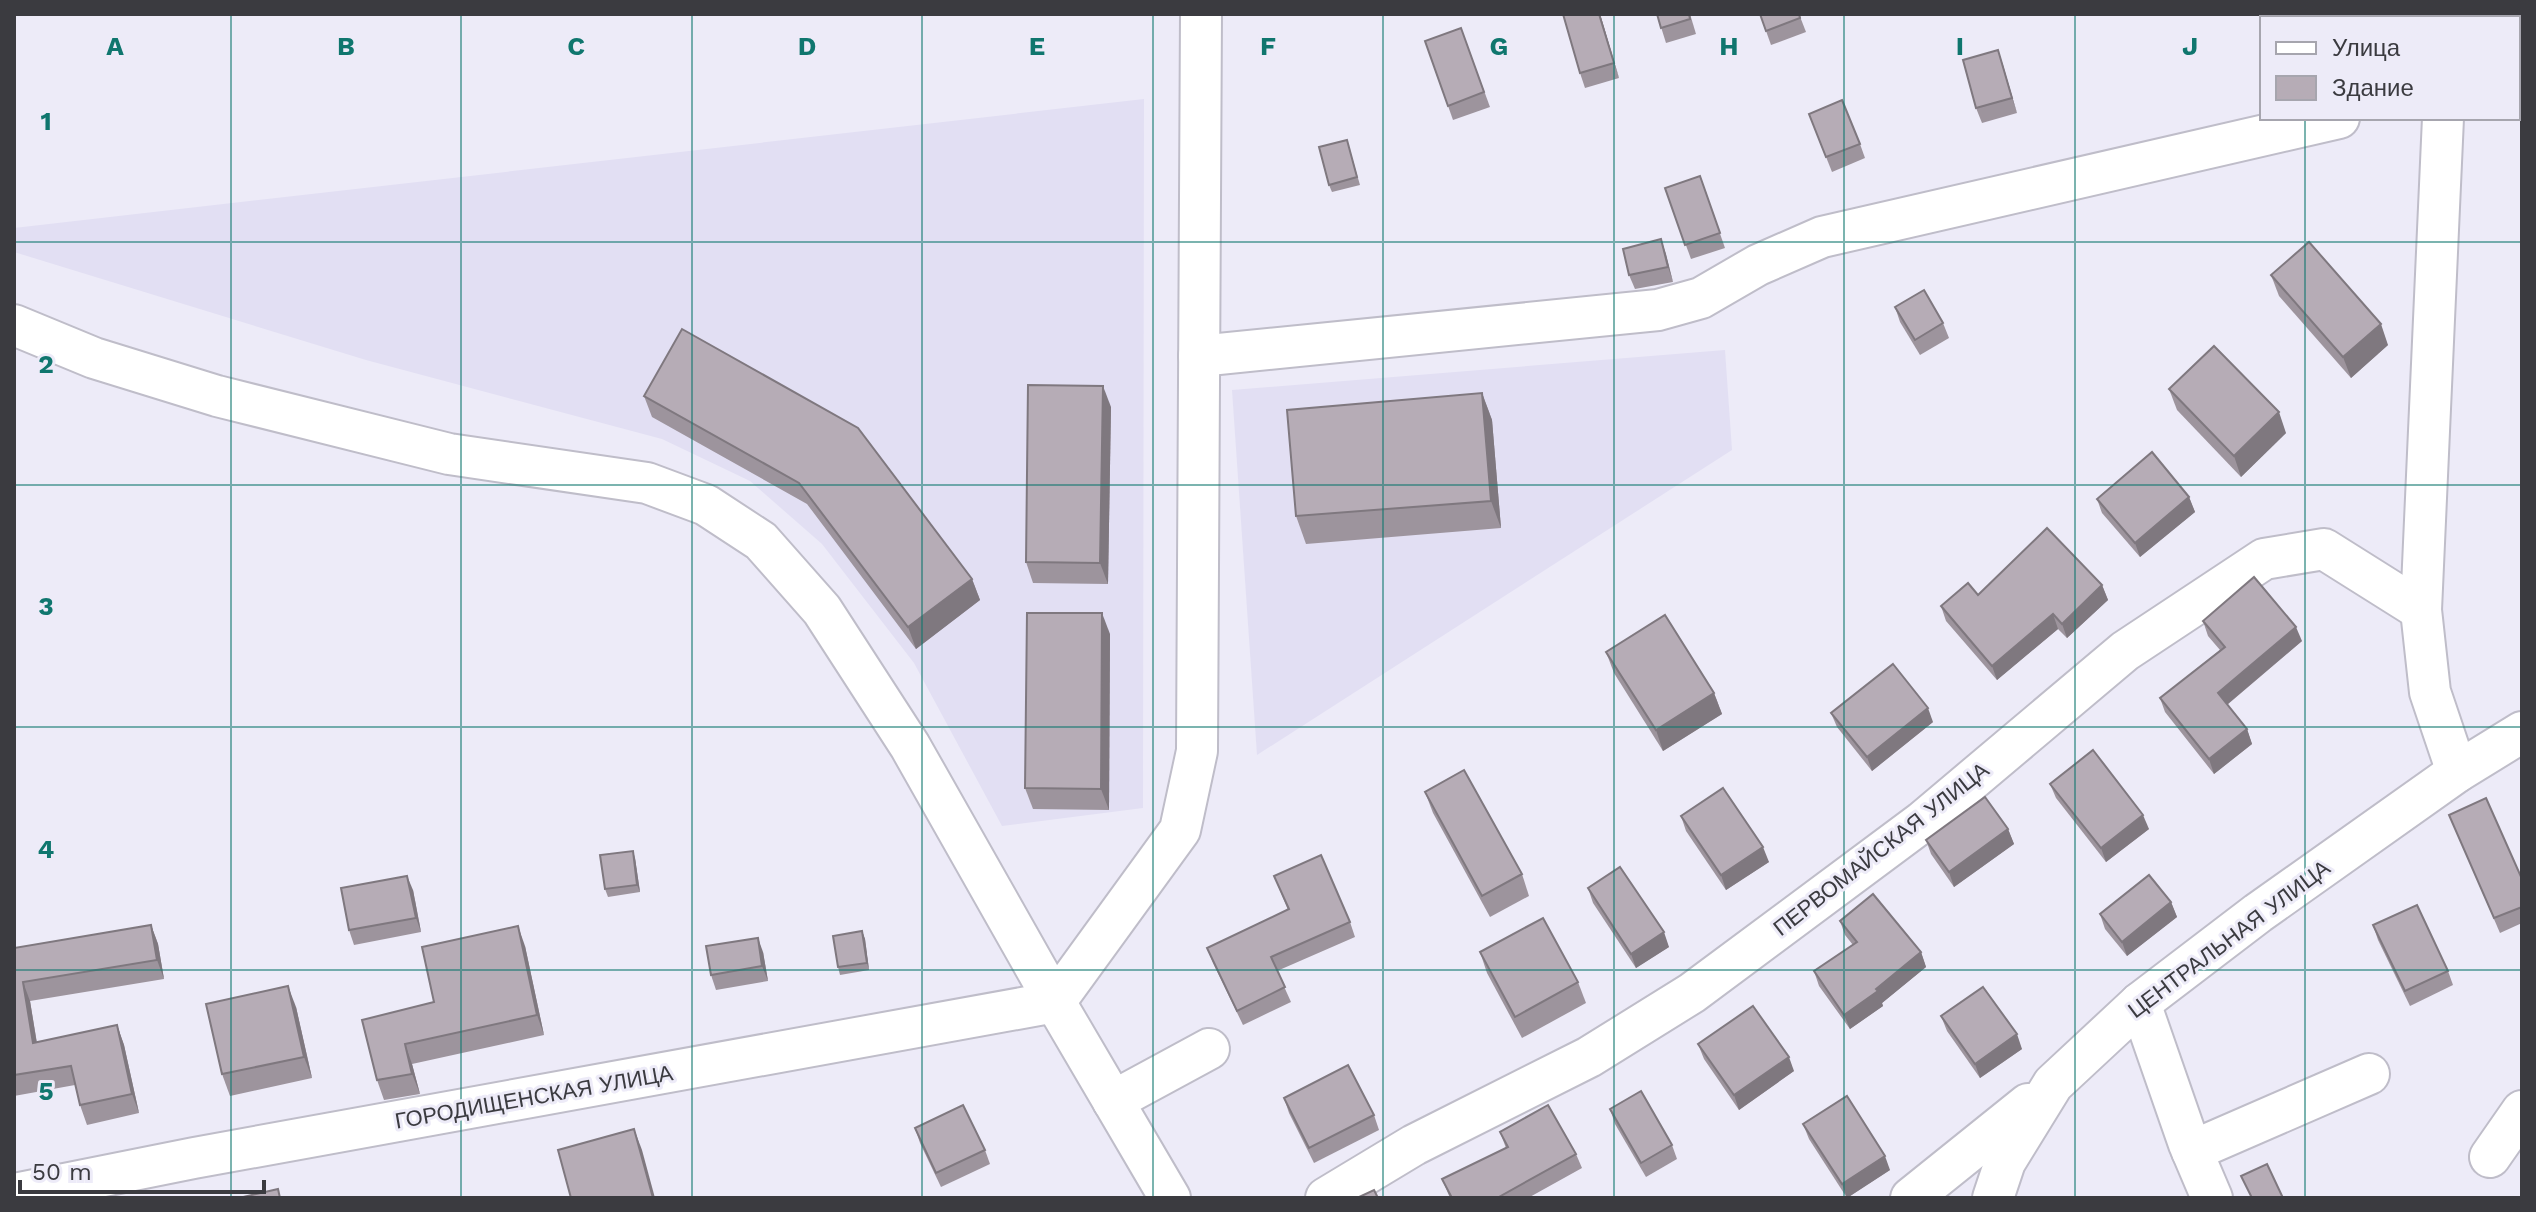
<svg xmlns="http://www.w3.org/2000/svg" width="2536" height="1212" viewBox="0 0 2536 1212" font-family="'Work Sans',sans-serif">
  <rect width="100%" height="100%" fill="#edebf8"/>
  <g fill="#e2dff3">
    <polygon points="1144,99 1143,808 1002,826 914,663 822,544 750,481 662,439 366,360 14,252 14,228"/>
    <polygon points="1725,350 1732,450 1257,755 1232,390"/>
  </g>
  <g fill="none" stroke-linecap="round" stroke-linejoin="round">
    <g stroke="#bfbdc9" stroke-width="44">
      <g id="minor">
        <polyline points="2450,18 2450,14"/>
        <polyline points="2443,118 2421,610 2430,692 2457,772"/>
        <polyline points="14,325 94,358 217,396 449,454 647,483 706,505 761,541 822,610 910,746 1055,1002 1170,1198"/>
        <polyline points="1199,356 1658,310 1701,298 1758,265 1822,237 2339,118"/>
        <polyline points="1055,1002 1180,830 1197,751 1201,14"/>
        <polyline points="2140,1003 2189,1144 2212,1198"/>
        <polyline points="1113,1101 1209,1049"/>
        <polyline points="2192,1151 2369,1074"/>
        <polyline points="2490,1157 2522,1111"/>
        <polyline points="14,1194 194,1158 1055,1002"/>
        <polyline points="1326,1198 1414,1145 1589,1057 1692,993 1922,822 2125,651 2264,559 2324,549 2421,610"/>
        <polyline points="1911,1198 2028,1104"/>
        <polyline points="1993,1198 2005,1162 2053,1084 2140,1003 2258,913 2457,772 2522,732"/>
      </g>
    </g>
    <use href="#minor" stroke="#fff" stroke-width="40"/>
  </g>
  <g fill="#9d949d">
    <polygon points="1600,14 1619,78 1585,88 1580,73"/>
    <polygon points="1657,14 1690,14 1696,34 1666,43"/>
    <polygon points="1760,14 1799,14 1806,32 1771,45"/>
    <polygon points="1461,28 1490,107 1453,120 1425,41"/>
    <polygon points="1998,50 2017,113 1982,123 1976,108"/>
    <polygon points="1809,114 1860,144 1865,158 1832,172"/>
    <polygon points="1347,140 1360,185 1332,192 1329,185"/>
    <polygon points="1700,176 1725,248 1691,259 1665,188"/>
    <polygon points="1661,239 1673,282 1635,289 1629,275"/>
    <polygon points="2271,275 2388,345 2351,378 2279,296"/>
    <polygon points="1895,307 1943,323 1949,338 1920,355 1900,322"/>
    <polygon points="2169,389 2286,433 2241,477 2177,410"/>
    <polygon points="1482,393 1492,420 1501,528 1306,544 1296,516"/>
    <polygon points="644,396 972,579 980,600 916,649 807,504 652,417"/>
    <polygon points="1111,407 1108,584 1033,583 1026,562"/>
    <polygon points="2189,497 2195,512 2140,557 2102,513 2097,499"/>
    <polygon points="2102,585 2108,600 2067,638 2058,629 1997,680 1946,621 1941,606"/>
    <polygon points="2203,621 2302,641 2227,705 2247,729 2252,744 2214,774 2165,712 2160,698 2220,650 2208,636"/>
    <polygon points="1110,634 1109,810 1033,809 1025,788"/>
    <polygon points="1606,652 1714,693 1722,714 1663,751 1614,673"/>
    <polygon points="1831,713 1933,722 1872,771 1837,727"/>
    <polygon points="2050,784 2149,829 2106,862 2056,798"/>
    <polygon points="1425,792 1522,874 1529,896 1490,917 1433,813"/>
    <polygon points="2449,815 2522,879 2522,923 2500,933"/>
    <polygon points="1681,816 1769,862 1726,890 1686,831"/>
    <polygon points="2008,829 2014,844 1954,887 1931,854 1926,840"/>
    <polygon points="635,858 640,892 608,897 605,889"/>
    <polygon points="1274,876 1350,922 1355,937 1277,971 1291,1002 1243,1025 1213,963 1207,948 1288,910"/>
    <polygon points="1588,888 1669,947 1636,968 1593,903"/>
    <polygon points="413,890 421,932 354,945 349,930"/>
    <polygon points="2171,902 2177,917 2127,956 2105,929 2100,914"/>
    <polygon points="1840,921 1921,952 1926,967 1882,1003 1883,1006 1850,1029 1819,986 1814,971 1853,945 1845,935"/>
    <polygon points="151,925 158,944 164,979 30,1001 37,1043 117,1025 124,1045 139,1113 87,1125 80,1105 75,1085 14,1096 14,948"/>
    <polygon points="2373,925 2448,971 2453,985 2410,1006 2378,940"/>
    <polygon points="862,931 865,939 869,970 840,975 838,967"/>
    <polygon points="525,946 544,1035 412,1064 420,1094 384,1100 377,1080 434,1002"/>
    <polygon points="763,952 768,981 716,990 711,975"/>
    <polygon points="1480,952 1578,982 1586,1003 1522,1038 1487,973"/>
    <polygon points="296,1007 312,1078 230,1096 222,1074"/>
    <polygon points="1941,1016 2022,1049 1980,1078 1947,1031"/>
    <polygon points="1698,1044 1794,1071 1739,1110 1704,1059"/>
    <polygon points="1284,1098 1374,1115 1379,1130 1314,1163 1289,1113"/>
    <polygon points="1610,1109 1672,1145 1677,1159 1646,1177 1615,1124"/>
    <polygon points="1803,1124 1890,1170 1847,1198 1809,1139"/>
    <polygon points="915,1128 985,1150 990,1164 941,1187 920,1143"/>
    <polygon points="1500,1132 1576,1154 1582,1168 1528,1198 1450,1198 1442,1179 1506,1148"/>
  </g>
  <g fill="#7f787f">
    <polygon points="1599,14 1600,14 1619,78 1614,63"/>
    <polygon points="1998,50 2003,65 2017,113 2012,98"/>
    <polygon points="1661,239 1666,254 1673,282 1668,267"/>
    <polygon points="2381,324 2388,345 2351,378 2343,357"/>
    <polygon points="1103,386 1111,407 1108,584 1100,563"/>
    <polygon points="1482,393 1492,420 1501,528 1491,501"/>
    <polygon points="2279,412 2286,433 2241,477 2234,456"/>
    <polygon points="2189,497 2195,512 2140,557 2135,543"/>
    <polygon points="972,579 980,600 916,649 908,627"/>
    <polygon points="2102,585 2108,600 2067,638 2062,624"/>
    <polygon points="1102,613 1110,634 1109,810 1101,789"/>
    <polygon points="2053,614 2058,629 1997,680 1992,666"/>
    <polygon points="2296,627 2302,641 2223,708 2218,693"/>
    <polygon points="1714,693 1722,714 1663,751 1656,730"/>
    <polygon points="1928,708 1933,722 1872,771 1867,757"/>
    <polygon points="2247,729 2252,744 2214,774 2209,759"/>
    <polygon points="2143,815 2149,829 2106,862 2101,848"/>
    <polygon points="2008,829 2014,844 1954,887 1949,872"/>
    <polygon points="1763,847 1769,862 1726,890 1721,875"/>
    <polygon points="633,851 635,858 640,892 637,885"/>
    <polygon points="407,876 413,890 421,932 416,918"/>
    <polygon points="2171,902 2177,917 2127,956 2122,942"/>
    <polygon points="151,925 158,944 164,979 157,960"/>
    <polygon points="518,926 525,946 544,1035 537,1015"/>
    <polygon points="862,931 865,939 869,970 867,963"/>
    <polygon points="1664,932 1669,947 1636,968 1631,954"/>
    <polygon points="758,938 763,952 768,981 762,966"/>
    <polygon points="1921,952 1926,967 1882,1003 1883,1006 1850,1029 1844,1015"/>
    <polygon points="23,982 30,1001 40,1063 33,1043"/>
    <polygon points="288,986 296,1007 312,1078 304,1057"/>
    <polygon points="117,1025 124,1045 139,1113 132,1094"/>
    <polygon points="2017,1034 2022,1049 1980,1078 1975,1064"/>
    <polygon points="405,1044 412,1064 420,1094 412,1074"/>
    <polygon points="1789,1057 1794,1071 1739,1110 1734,1095"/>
    <polygon points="634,1129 642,1150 655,1198 653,1198"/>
    <polygon points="1885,1156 1890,1170 1847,1198 1842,1184"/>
  </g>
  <g fill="#b6acb6" stroke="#7f787f" stroke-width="2">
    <polygon points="1563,14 1599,14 1614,63 1580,73"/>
    <polygon points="1657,14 1689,14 1690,19 1661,28"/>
    <polygon points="1760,14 1799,14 1800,18 1766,31"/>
    <polygon points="1461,28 1484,92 1448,106 1425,41"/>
    <polygon points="1998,50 2012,98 1976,108 1963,60"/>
    <polygon points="1842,100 1860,144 1826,157 1809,114"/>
    <polygon points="1347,140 1357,177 1329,185 1319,147"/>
    <polygon points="1700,176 1720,233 1685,245 1665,188"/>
    <polygon points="1661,239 1668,267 1629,275 1623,249"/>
    <polygon points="2309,242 2381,324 2343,357 2271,275"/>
    <polygon points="1924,290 1943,323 1915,340 1895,307"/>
    <polygon points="682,329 858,428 972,579 908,627 799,483 644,396"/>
    <polygon points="2214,346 2279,412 2234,456 2169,389"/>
    <polygon points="1028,385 1103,386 1100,563 1026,562"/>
    <polygon points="1482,393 1491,501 1296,516 1287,410"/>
    <polygon points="2152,452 2189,497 2135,543 2097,499"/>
    <polygon points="2047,528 2102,585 2062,624 2053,614 1992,666 1941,606 1968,583 1978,595"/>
    <polygon points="2254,577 2296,627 2218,693 2247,729 2209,759 2160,698 2225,647 2203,621"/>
    <polygon points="1027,613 1102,613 1101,789 1025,788"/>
    <polygon points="1665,615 1714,693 1656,730 1606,652"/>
    <polygon points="1893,664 1928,708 1867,757 1831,713"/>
    <polygon points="2093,750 2143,815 2101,848 2050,784"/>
    <polygon points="1464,770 1522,874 1482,896 1425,792"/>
    <polygon points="1723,788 1763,847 1721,875 1681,816"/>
    <polygon points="1985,797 2008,829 1949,872 1926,840"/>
    <polygon points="2486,798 2522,879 2522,907 2494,918 2449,815"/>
    <polygon points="633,851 637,885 605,889 600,855"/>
    <polygon points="1321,855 1350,922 1271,957 1285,987 1237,1011 1207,948 1289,909 1274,876"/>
    <polygon points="1620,867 1664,932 1631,954 1588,888"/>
    <polygon points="2149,875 2171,902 2122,942 2100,914"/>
    <polygon points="407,876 416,918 349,930 341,888"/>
    <polygon points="1873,894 1921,952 1876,989 1878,991 1844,1015 1814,971 1857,942 1840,921"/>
    <polygon points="2417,905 2448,971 2405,991 2373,925"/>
    <polygon points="1543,918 1578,982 1515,1017 1480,952"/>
    <polygon points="151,925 157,960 23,982 33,1043 117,1025 132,1094 80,1105 71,1066 14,1075 14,948"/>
    <polygon points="518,926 537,1015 405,1044 412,1074 377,1080 362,1020 434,1002 422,947"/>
    <polygon points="862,931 867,963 838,967 833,936"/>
    <polygon points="758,938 762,966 711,975 706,946"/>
    <polygon points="288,986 304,1057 222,1074 206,1004"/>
    <polygon points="1983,987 2017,1034 1975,1064 1941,1016"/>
    <polygon points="1753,1006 1789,1057 1734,1095 1698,1044"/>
    <polygon points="1348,1065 1374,1115 1309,1148 1284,1098"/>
    <polygon points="1641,1091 1672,1145 1641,1163 1610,1109"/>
    <polygon points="1847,1096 1885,1156 1842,1184 1803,1124"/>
    <polygon points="963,1105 985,1150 936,1173 915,1128"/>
    <polygon points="1548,1105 1576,1154 1497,1198 1452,1198 1442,1179 1508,1147 1500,1132"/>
    <polygon points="634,1129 653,1198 571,1198 558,1150"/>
    <polygon points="2267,1164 2283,1198 2252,1198 2241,1176"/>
    <polygon points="278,1189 280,1198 239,1198"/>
    <polygon points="1374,1190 1378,1198 1357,1198"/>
  </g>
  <path fill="none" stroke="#0f766e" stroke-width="2" stroke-opacity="0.55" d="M231 14V1198M461 14V1198M692 14V1198M922 14V1198M1153 14V1198M1383 14V1198M1614 14V1198M1844 14V1198M2075 14V1198M2305 14V18M2305 118V1198M14 242H2522M14 485H2522M14 727H2522M14 970H2522"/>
  <g text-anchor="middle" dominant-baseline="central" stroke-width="6" stroke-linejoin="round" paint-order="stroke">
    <g font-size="22" fill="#3b3b40" stroke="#edebf8">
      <text transform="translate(1881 849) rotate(-38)">ПЕРВОМАЙСКАЯ УЛИЦА</text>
      <text transform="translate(2229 939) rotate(-37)">ЦЕНТРАЛЬНАЯ УЛИЦА</text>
      <text transform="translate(534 1097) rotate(-10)">ГОРОДИЩЕНСКАЯ УЛИЦА</text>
    </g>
  </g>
  <g font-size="26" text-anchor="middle" font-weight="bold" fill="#0f766e" stroke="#edebf8" stroke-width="6" stroke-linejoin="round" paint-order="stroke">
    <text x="115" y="55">A</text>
    <text x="346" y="55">B</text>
    <text x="576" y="55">C</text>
    <text x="807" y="55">D</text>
    <text x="1037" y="55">E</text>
    <text x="1268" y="55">F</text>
    <text x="1499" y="55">G</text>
    <text x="1729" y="55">H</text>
    <text x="1960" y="55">I</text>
    <text x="2190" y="55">J</text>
    <text x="46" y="130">1</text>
    <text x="46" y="373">2</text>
    <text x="46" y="615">3</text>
    <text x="46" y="858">4</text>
    <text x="46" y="1100">5</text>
  </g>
  <rect width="2536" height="1212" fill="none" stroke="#3b3b40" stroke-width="32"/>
  <rect x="2260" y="16" width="260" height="104" fill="#edebf8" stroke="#a6a5ae" stroke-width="2"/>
  <rect x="2276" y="42" width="40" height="12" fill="#ffffff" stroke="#a6a5ae" stroke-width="2"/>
  <text x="2332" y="56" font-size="24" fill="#3b3b40">Улица</text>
  <rect x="2276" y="76" width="40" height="24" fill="#b6acb6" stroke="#a6a5ae" stroke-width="2"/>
  <text x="2332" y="96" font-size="24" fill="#3b3b40">Здание</text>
  <path d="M20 1180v12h244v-12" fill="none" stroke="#3b3b40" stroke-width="4"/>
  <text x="32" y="1180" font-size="24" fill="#3b3b40" stroke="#edebf8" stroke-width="6" paint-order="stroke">50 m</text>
</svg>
